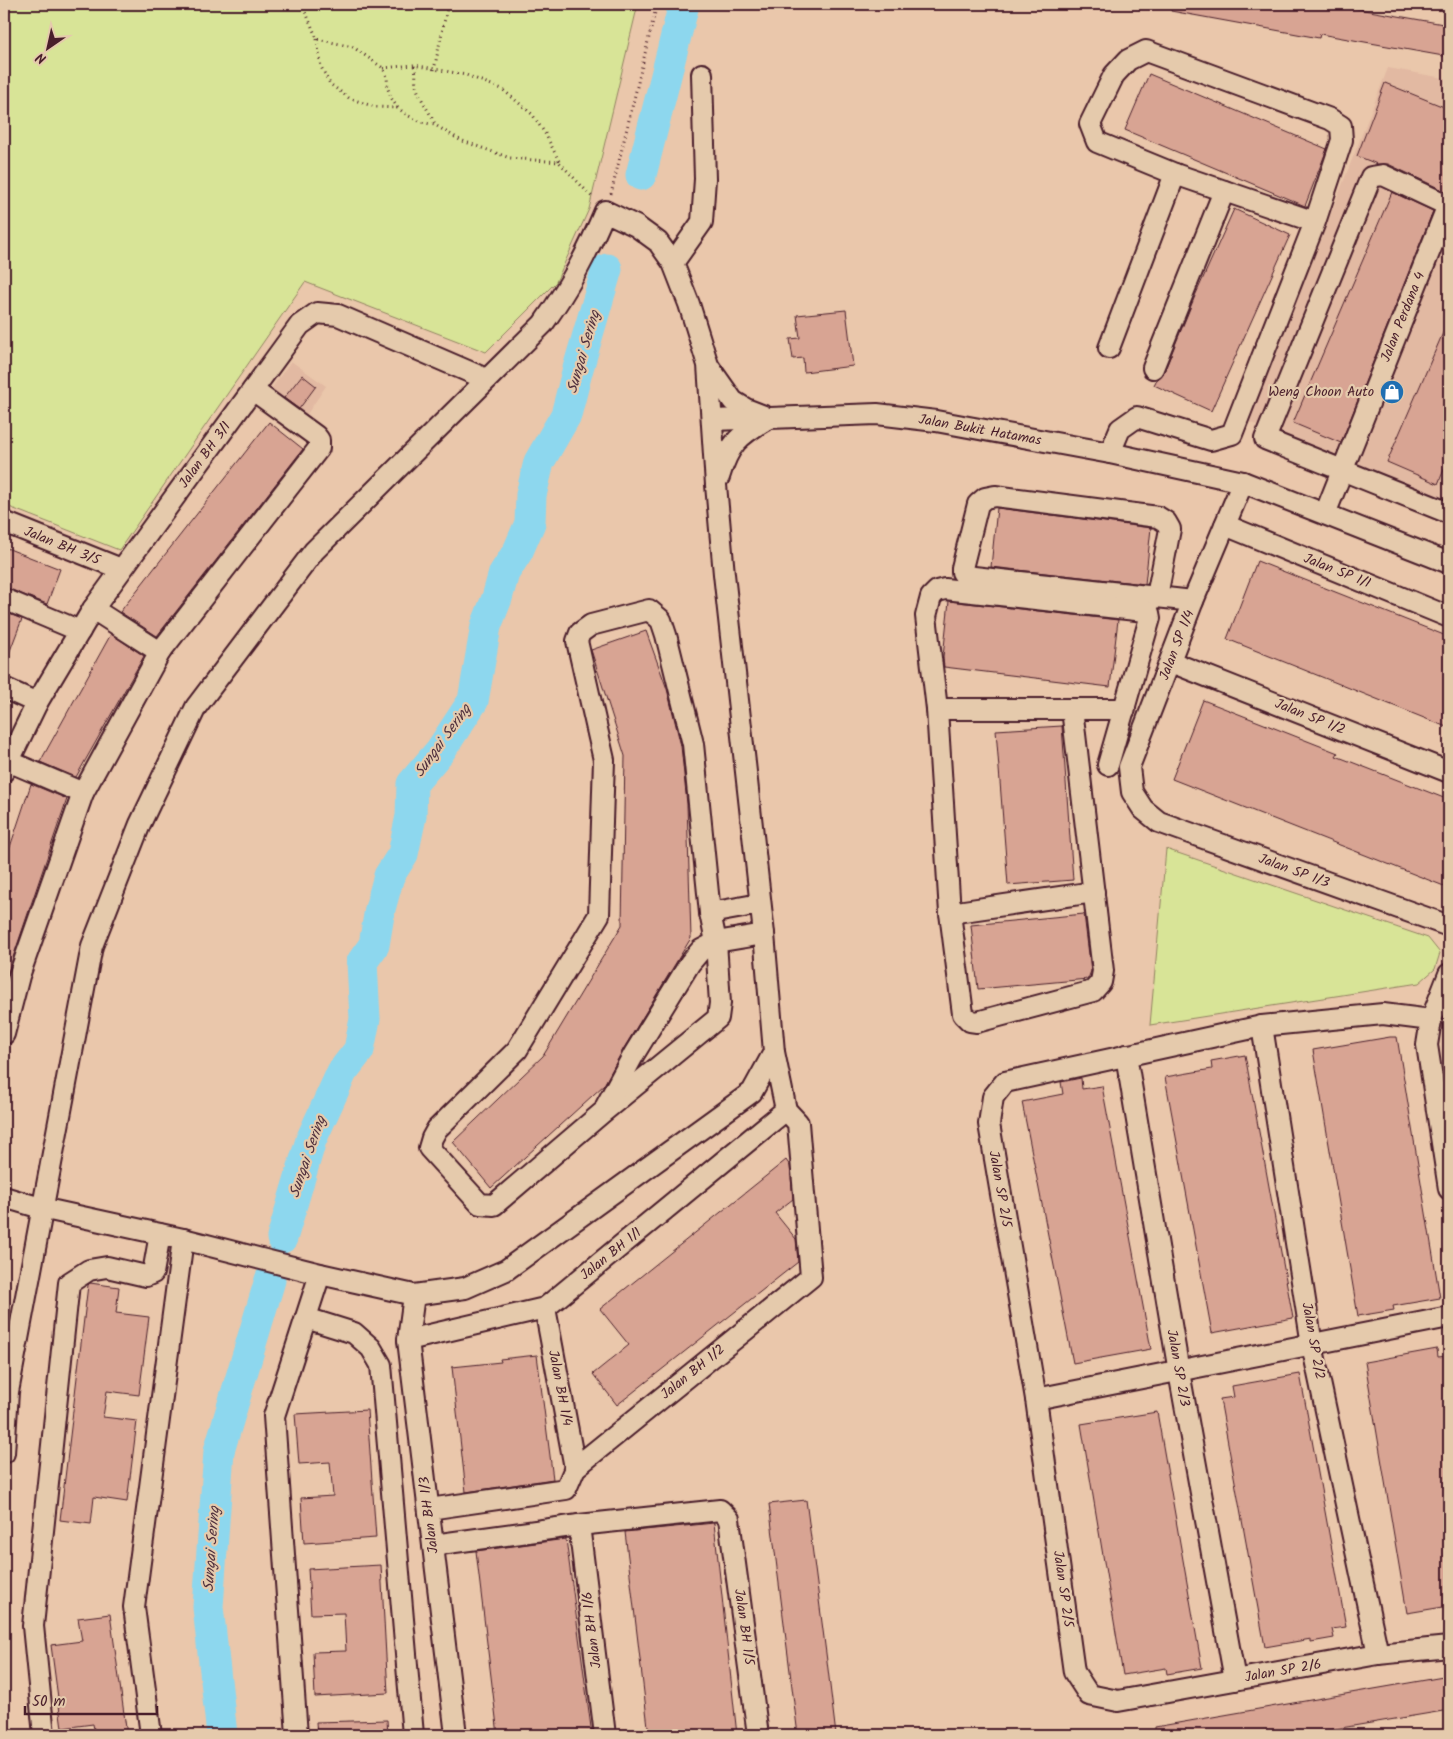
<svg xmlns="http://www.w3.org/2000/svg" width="1453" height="1739" viewBox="0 0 1453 1739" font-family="Kalam,sans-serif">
  <rect width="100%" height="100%" fill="#eac7ab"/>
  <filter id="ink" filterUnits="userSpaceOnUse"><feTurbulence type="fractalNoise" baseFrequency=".02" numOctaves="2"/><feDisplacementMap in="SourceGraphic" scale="10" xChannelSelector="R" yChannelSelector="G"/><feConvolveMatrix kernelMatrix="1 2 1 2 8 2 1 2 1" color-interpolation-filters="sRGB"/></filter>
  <g filter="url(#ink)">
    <g fill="#e2b9a2">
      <polygon points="1388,68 1449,79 1449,504 1249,422"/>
      <polygon points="291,361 326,386 303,420 268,393"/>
    </g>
    <g fill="#d8e497" stroke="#918261">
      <polygon points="4,4 638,4 589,209 556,282 486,352 305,282 119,550 4,505"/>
      <polygon points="1166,849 1428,938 1440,953 1435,969 1419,983 1150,1025"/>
    </g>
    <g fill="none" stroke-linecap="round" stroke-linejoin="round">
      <g stroke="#8dd7ee" stroke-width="31">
        <polyline points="641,175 684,4"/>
        <polyline points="282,1238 311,1140 342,1072 359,1050 365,1019 362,962 374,945 380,909 389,876 403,854 411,816 412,784 440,751 473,701 486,626 497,598 504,573 518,551 530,523 531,495 539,462 566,415 577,372 607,269"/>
        <polyline points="222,1735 208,1607 219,1451 270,1280"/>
      </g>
    </g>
    <g fill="#d8a493" stroke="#4a1f2b">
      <polygon points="1172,4 1330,4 1449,25 1449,57 1320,34 1319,38 1171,11"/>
      <polygon points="1149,74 1327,149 1305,206 1125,130"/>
      <polygon points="1385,83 1449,109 1449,193 1388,164 1377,164 1357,156"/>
      <polygon points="1392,192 1433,211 1341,443 1293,423"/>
      <polygon points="1234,209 1290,235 1211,411 1154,385 1157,379 1164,372 1195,296"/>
      <polygon points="846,310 853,366 804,372 803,358 793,359 790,339 800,338 797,315"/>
      <polygon points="1449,319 1449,458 1438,484 1387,462"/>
      <polygon points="302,375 316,386 299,409 284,398"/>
      <polygon points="269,422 303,449 157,636 120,612"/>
      <polygon points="997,508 1151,528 1145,584 991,567"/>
      <polygon points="4,547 60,569 47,604 4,587"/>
      <polygon points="1257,561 1449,637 1449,728 1227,639"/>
      <polygon points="949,601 1118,620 1110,687 944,667 943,657"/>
      <polygon points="4,612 22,619 5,664 4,663"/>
      <polygon points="646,631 667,689 681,746 687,804 691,938 624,1048 604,1085 491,1188 453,1142 543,1056 622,925 625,756 591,650"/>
      <polygon points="111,634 144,656 76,777 40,762"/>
      <polygon points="1203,700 1338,753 1336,756 1449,800 1449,888 1172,779"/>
      <polygon points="1062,726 1073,880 1008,885 996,730"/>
      <polygon points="31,784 67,799 6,978 4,978 4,865"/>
      <polygon points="1084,914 1091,971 1088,979 978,989 971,925"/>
      <polygon points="1390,1037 1397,1037 1440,1298 1393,1306 1394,1310 1358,1316 1313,1050"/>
      <polygon points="1245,1055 1293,1318 1212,1333 1165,1077 1212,1069 1211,1061"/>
      <polygon points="1081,1078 1082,1089 1102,1086 1151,1349 1073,1363 1022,1102 1063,1094 1061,1082"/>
      <polygon points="786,1160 790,1166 793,1199 775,1213 796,1239 798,1262 617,1405 593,1374 629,1345 600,1309"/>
      <polygon points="90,1283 119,1287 116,1313 149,1317 139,1395 107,1391 103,1417 137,1421 127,1502 94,1497 91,1524 60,1520 88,1285"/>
      <polygon points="1437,1349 1438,1357 1448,1356 1449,1364 1449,1606 1407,1613 1365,1362"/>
      <polygon points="537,1355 553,1479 466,1492 452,1367 501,1362 500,1359"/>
      <polygon points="1300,1374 1346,1627 1332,1629 1334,1638 1311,1642 1311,1639 1265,1647 1220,1399 1234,1397 1232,1386"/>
      <polygon points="367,1410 376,1538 304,1543 301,1498 333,1496 330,1462 299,1464 295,1414"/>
      <polygon points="1157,1412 1202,1668 1167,1674 1166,1668 1123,1675 1081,1424"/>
      <polygon points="806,1500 827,1661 836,1735 798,1735 769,1504"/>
      <polygon points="714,1523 737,1735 649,1735 625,1532"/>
      <polygon points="566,1539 592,1735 498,1735 476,1551"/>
      <polygon points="381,1565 388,1693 315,1697 313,1652 346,1651 344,1613 311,1614 308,1569"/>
      <polygon points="110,1614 127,1735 95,1735 93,1724 62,1728 51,1645 82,1641 78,1618"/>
      <polygon points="1449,1676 1449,1710 1299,1735 1155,1735 1155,1727"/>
      <polygon points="387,1720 388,1735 317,1735 316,1722"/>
    </g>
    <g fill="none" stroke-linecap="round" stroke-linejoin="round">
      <g stroke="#4a1f2b" stroke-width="24">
        <g id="minor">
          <polyline points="1449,206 1383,175 1371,177 1265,439 1449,513"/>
          <polyline points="673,263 702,222 705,179 702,74"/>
          <polyline points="1109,348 1175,174"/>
          <polyline points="709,367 733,401 746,409 764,416"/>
          <polyline points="1153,368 1224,191"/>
          <polyline points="713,420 877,414 936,421 1110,453 1243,482 1449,563"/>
          <polyline points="1110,453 1120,429 1137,417 1211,440 1232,434 1315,222 1342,140 1341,126 1330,119 1146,51 1128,60 1114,75 1090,124 1097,142 1175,174 1315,222"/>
          <path d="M719 477C729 444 738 436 767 419"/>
          <polyline points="1243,482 1193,601 1129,767 1132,792 1143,809 1159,822 1449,926"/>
          <polyline points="1325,514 1448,205"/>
          <polyline points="4,522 121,569"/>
          <polyline points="1225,525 1449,617"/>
          <polyline points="1157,596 1170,529 1166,522 1158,517 995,496 985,498 978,504 962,568 962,572 965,576 1193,601"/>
          <polyline points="4,599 80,631"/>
          <polyline points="93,609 160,652"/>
          <polygon points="649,610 661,620 666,635 693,744 710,913 716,942 720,1003 718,1018 603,1112 494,1205 480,1204 429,1148 432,1138 437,1129 517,1050 599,915 604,760 577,641 580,633 591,625"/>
          <polyline points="1171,662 1449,772"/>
          <polyline points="4,688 37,703"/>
          <polyline points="937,709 1125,709"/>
          <polyline points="1072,709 1103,971 1101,982 1093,991 977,1022 970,1021 963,1014 950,913 937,709 926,616 931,597 937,591 945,589 1145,611 1149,613 1150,618 1108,765"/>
          <polyline points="8,761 83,793"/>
          <polyline points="4,771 37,703 93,609 300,325 317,313 338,315 486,379"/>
          <polyline points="710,913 760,904"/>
          <polyline points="950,913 1094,892"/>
          <polyline points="1449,974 1431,1020 1427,1045 1449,1189"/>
          <polyline points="1431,1020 1383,1014 1262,1026 1005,1082 993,1097 989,1124 1036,1399 1074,1672 1089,1695 1118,1701 1378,1654 1449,1647"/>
          <polyline points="1262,1026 1312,1345 1378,1654"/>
          <polyline points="4,1034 19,976 83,793 160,652 319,448 319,440 316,436 253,390"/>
          <polyline points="1126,1055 1179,1372 1235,1680"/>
          <polyline points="606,1106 634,1054 690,963 701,950 716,942 764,934"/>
          <path d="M4 1197 41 1208 183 1239 320 1274 414 1295 465 1288 506 1270 752 1092 774 1052 764 934 724 574 716 485 708 365 689 304 673 263 658 242 636 226 605 211C587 254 570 286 543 324L314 551 196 707 140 824 92 946 8 1392 4 1453"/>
          <polyline points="414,1295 408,1340 456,1735"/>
          <polyline points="545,1308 575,1468"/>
          <polyline points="306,1318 354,1333 371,1348 381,1365 413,1735"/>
          <polyline points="408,1340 545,1308 786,1110"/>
          <polyline points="1036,1399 1449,1317"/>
          <polyline points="429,1509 566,1489 575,1468 811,1277 798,1123 786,1110 774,1052"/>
          <polyline points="579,1525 605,1735"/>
          <polyline points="433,1545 579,1525 720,1510 729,1519 758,1735"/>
          <polyline points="44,1735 33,1626 69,1283 89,1270 107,1267 146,1276 153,1273 160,1234"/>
          <polyline points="151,1735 134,1607 183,1239"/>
          <polyline points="297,1735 274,1416 320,1274"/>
        </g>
      </g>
      <g stroke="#4a1f2b" stroke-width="3" stroke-dasharray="1 4" stroke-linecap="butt">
        <polyline points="300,4 307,15 317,39 353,47 383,68 387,77 388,89 391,98 398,108 407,115 421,122 435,125 460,140 510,158 559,162 594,199"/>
        <polyline points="317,39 321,67 330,84 349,98 375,107 398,108"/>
        <path d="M414 66C417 73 415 78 416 85 418 95 430 113 435 124"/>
        <polyline points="383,68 414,65 466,75 502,89 532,114 546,135 559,161"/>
        <polyline points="434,70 448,4"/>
        <polyline points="611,194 657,4"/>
      </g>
      <use href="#minor" stroke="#e5caac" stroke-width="20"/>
    </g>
  </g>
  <defs>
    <g id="shop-disc" transform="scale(1.25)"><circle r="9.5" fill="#1f6fb2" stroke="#e5caac"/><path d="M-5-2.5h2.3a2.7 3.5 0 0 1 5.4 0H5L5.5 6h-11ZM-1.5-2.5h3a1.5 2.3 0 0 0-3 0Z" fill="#fff"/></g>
  </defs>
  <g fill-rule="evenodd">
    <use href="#shop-disc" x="1392" y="392"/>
  </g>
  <g text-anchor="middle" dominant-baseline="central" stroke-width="4.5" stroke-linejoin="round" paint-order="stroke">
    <g font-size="14" fill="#4a1f2b" stroke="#e5caac">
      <text transform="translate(1403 317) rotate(-68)">Jalan Perdana 4</text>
      <text transform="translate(980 430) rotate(10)">Jalan Bukit Hatamas</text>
      <text transform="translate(205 455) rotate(-54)">Jalan BH 3/1</text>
      <text transform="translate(62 546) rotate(22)">Jalan BH 3/5</text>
      <text transform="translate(1337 571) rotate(22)">Jalan SP 1/1</text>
      <text transform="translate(1177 645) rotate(-69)">Jalan SP 1/4</text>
      <text transform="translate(1310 717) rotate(22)">Jalan SP 1/2</text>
      <text transform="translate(1294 871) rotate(20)">Jalan SP 1/3</text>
      <text transform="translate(1000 1189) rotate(80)">Jalan SP 2/5</text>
      <text transform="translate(611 1254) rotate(-39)">Jalan BH 1/1</text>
      <text transform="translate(1313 1341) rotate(80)">Jalan SP 2/2</text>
      <text transform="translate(1178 1368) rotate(80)">Jalan SP 2/3</text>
      <text transform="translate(693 1372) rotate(-39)">Jalan BH 1/2</text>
      <text transform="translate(560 1388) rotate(79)">Jalan BH 1/4</text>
      <text transform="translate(429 1515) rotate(-97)">Jalan BH 1/3</text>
      <text transform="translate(1063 1589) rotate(82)">Jalan SP 2/5</text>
      <text transform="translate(744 1627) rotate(82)">Jalan BH 1/5</text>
      <text transform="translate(592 1630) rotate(-97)">Jalan BH 1/6</text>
      <text transform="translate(1283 1671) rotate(-10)">Jalan SP 2/6</text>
    </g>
    <g font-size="14" fill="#4a1f2b" stroke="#e5caac" text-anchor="end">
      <text x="1374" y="392">Weng Choon Auto</text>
    </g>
    <g font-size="15" font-style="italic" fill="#51313e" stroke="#e5caac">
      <text transform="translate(584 352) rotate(-74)">Sungai Sering</text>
      <text transform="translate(443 741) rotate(-54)">Sungai Sering</text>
      <text transform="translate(308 1157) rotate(-71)">Sungai Sering</text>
      <text transform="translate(212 1549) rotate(-86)">Sungai Sering</text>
    </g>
  </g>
  <rect width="1453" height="1739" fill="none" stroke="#e5caac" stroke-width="20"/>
  <rect x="10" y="10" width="1433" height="1719" fill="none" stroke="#4a1f2b" stroke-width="2" filter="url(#ink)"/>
  <g transform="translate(48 48) rotate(214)" stroke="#e5caac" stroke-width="4" paint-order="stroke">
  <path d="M0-4L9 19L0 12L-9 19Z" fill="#4a1f2b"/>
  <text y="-8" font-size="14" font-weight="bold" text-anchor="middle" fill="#4a1f2b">N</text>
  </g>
  <path d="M25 1706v8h132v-8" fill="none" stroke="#4a1f2b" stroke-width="2.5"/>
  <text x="32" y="1706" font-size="15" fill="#4a1f2b" stroke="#e5caac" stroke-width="4" paint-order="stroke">50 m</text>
</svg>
